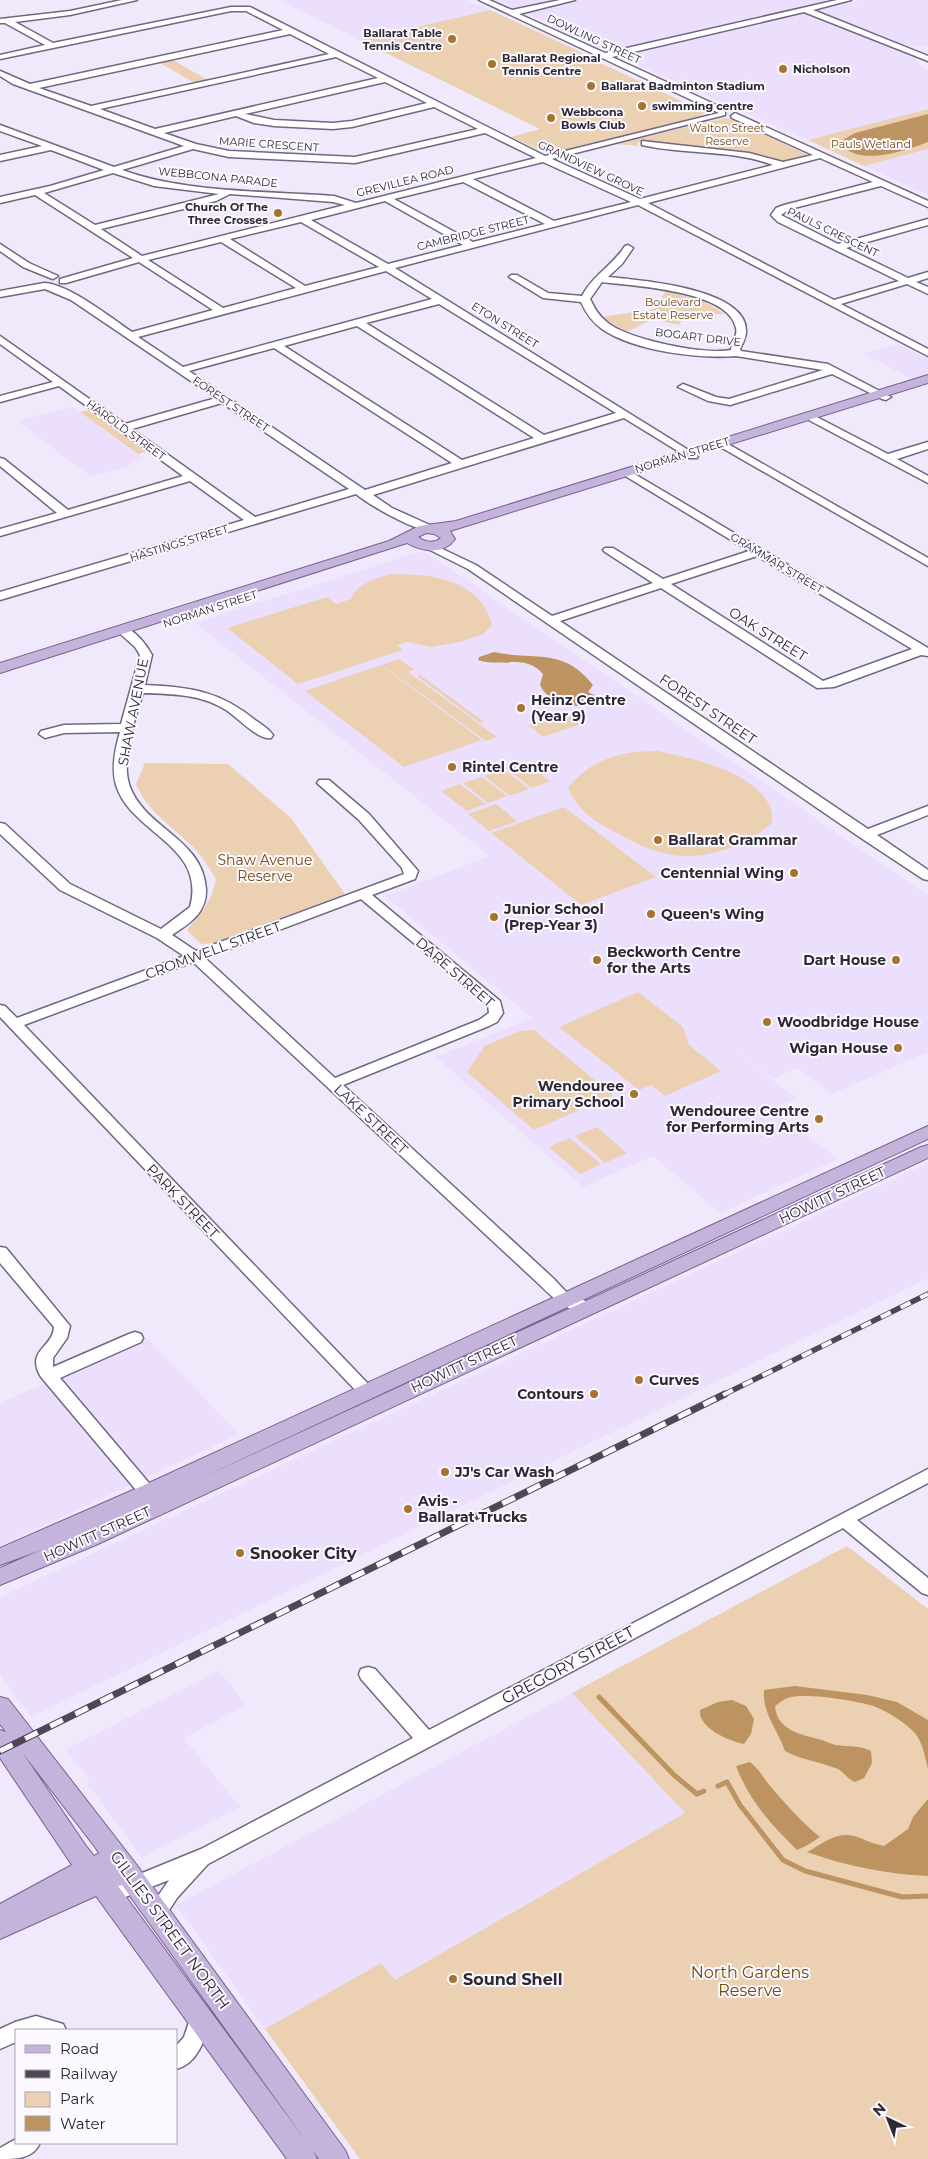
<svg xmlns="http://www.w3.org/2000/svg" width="928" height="2159" viewBox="0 0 928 2159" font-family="Montserrat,sans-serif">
  <rect width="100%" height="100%" fill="#f0e9fc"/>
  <g fill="#ebdffd">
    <polygon points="279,0 466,0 490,10 360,40"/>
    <polygon points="497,0 830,0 610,51"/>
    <polygon points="863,0 928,0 928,44 919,47 906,46 818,10"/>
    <polygon points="805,14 916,59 921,67 928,70 928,109 808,140 627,60 626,56"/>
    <polygon points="928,149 928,195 864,166"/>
    <polygon points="898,344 928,359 928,376 914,380 864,354"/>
    <polygon points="72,407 85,416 144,459 131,463 129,466 91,477 18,421"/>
    <polygon points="419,552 427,553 928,895 928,1052 832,1094 797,1068 773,1079 707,1028 796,1098 773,1109 838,1159 720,1213 653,1156 583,1187 436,1057 532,1018 385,896 490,856 195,623"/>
    <polygon points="928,1163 928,1278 31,1717 0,1674 0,1597"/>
    <polygon points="147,1338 239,1434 0,1546 0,1403"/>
    <polygon points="219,1671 246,1705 184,1738 240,1807 142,1857 87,1783 90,1781 66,1749"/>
    <polygon points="572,1693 685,1813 394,1980 381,1963 265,2029 176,1905"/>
  </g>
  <g fill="#ebd0b1">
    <polygon points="490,10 583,53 581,54 705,112 701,116 548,154 511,137 540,129 360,40"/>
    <polygon points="171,59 208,80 195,83 158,62"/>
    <polygon points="928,109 928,149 864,166 808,140"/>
    <path d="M725 118C734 119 746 121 751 128L808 155 784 162 760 155 658 144 649 141 638 142 637 144 640 146 615 144Z"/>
    <polygon points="666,291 703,301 725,314 686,315 679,325 653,319 627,332 602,317 654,309"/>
    <polygon points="89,410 147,452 138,454 80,412"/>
    <path d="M391 574C431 574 481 579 492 625L483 634 460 642 431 647 407 642 397 645 403 650 298 684 227 628 327 597 336 604 351 599C356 584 377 578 391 574Z"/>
    <polygon points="399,659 414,669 408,672 497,737 486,741 382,665"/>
    <polygon points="381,665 482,740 404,767 305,691"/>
    <polygon points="420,675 476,716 484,721 480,723 417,676"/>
    <polygon points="565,713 581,724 543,737 528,725"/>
    <path d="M657 751C691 758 755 771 770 807 772 812 772 818 772 823 748 844 712 858 680 856 657 854 634 843 615 832 593 820 579 812 568 788 591 759 621 751 657 751Z"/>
    <polygon points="524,762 550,781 532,788 505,768"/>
    <path d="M145 763 228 764 291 818 345 894 215 943 201 944 187 930C202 912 211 903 216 879 209 868 203 857 193 847 172 826 148 812 136 784Z"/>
    <polygon points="503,769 529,789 510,796 484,776"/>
    <polygon points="482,777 507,796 488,803 463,783"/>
    <polygon points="460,784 486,804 467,811 441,791"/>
    <polygon points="496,804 517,821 489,831 468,814"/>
    <polygon points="564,807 656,877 581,905 491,833"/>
    <polygon points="638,992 683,1027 689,1045 721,1071 665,1096 651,1085 639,1090 559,1027"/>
    <polygon points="534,1030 613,1095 534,1130 467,1072 485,1046 520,1031"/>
    <polygon points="597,1127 627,1153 605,1163 575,1136"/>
    <polygon points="570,1138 601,1164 580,1174 549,1147"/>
    <polygon points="847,1546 928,1609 928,2159 360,2159 265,2029 381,1963 395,1980 685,1813 572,1693"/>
  </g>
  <g fill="#bc9361">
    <path d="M928 114V142C904 151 859 167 841 144V141L855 133Z"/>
    <path d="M494 652C533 661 563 646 593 685L588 692 602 699 599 703C580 710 549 705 540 685L543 674C525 653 500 668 478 660L479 657Z"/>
    <path d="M795 1686 867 1695 897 1702 928 1720V1769C925 1757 923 1743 915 1733 906 1723 888 1712 876 1707 860 1701 803 1692 788 1698 784 1699 779 1703 775 1706 777 1729 798 1734 818 1739 824 1740 830 1744 836 1745 849 1747 859 1745 871 1751L872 1763 864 1778 855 1782C847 1779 843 1770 835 1768 818 1761 801 1760 785 1751 778 1730 762 1713 764 1690Z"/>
    <path d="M732 1700 746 1706 754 1719 751 1734 744 1744C729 1741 698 1728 700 1710L718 1702Z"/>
    <path d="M750 1762C759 1769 763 1777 770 1786 786 1804 801 1822 820 1837L806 1846 797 1850C771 1825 749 1800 736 1766Z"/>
    <path d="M928 1799V1876C887 1874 846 1866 807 1852 822 1844 836 1831 854 1836 864 1839 873 1844 884 1846L908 1829 913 1817Z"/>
  </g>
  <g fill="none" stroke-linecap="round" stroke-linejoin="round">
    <g stroke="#bc9361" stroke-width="5">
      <polyline points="599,1697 674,1775 697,1794 704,1791"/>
      <polyline points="718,1786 727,1782 740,1805 783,1860 805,1871 902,1897 928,1896"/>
    </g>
    <g stroke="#726782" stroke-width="3">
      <g id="minor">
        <path d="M122 0H137L70 15 15 22 53 43 231 7H250L545 156 719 113 479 0H489L512 10 560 0H575L519 14 605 53 837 0H851L813 10 928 56V61L804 12 612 57 725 109V115L552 159 640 199 773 165C731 149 685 155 642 145V141L749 153 783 162 813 155 732 118 731 116 735 113 928 201V207L881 186 790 209 781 215 838 244 928 219V225L846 248 908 278 928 272V278L916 282 928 287V294L907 284 841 304 928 349V356L638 205 395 268 698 456 697 458H689L624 418 373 495 392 508 432 526 434 528 432 530C419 534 366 503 356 494L0 600V592L244 520 190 481 0 536V529L57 513 0 466V458L4 459 68 510 183 476 59 386 0 402V396L53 382 0 344V336L125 424 216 398 71 300 45 289 0 297V291L44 283C69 284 111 318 132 332L213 310 139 262 66 283H60V279L133 258 35 195 0 203V197L50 186 104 170 51 150 0 161V155L42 146 0 131V125L114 167 184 146 13 84 0 76V71L30 84 283 30 246 11H231L0 59V55L45 45 5 23H0V19L70 11ZM290 34 329 54 91 106 39 88ZM336 57 378 78 155 129 100 109ZM385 82 427 103 352 121 333 123 274 120 245 114ZM434 107 478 129 355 157 229 151 196 144 164 133 236 116 254 123 274 126 333 129 352 127ZM485 133 536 158 356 203 334 196C267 191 185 193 122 170L193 149 229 157 355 163ZM820 158 873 182 784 205 776 208 771 215 778 222 899 281 834 300 648 203ZM543 162 631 202 554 221 473 179ZM113 173 154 186 219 194 95 225 44 193ZM463 182 545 224 473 242 394 199ZM230 194 333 202 345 205 142 256 101 229 216 201ZM385 201 463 245 388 264 311 220ZM301 222 379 267 305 286 230 239ZM221 242 296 288 223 308 148 260ZM386 271 432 299 183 367 138 337ZM439 304 616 413 544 435 366 323ZM357 326 534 438 462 460 284 346ZM274 348 452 463 365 490 189 371ZM222 403 349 489 255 517 132 429Z"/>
        <polygon points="0,244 29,263 58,276 53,279 50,278 23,267 0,251"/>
        <path d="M628 245 633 248 622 264 608 277C638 280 747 288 746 331 746 338 743 343 740 349L741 351 828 364 891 397 886 400 882 399 832 374 730 405 708 401 678 387 683 384 716 397 729 399 823 370 736 356C698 359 634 351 602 329 592 322 586 313 581 302L543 298 509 277 511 275H517L548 293 582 296C592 276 613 265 625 246ZM602 282C633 286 729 290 736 328 738 336 731 344 731 350 703 355 630 340 608 323 599 316 595 309 590 299Z"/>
        <polygon points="809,413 888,454 928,442 928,449 897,459 928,476 928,483 805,418 804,416"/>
        <polygon points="721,440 928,558 928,566 717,445 716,443 717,441"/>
        <path d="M626 469 928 648V656L921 655 834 687 817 688 661 588 560 621 868 829 928 806V815L877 835 928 870V880L923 879 861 838 468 569 422 546 428 543 432 544 476 565 552 616 653 583 605 552 603 550 605 548H613L663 579 749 551 622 474 621 472ZM757 556 912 649 823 681 671 584Z"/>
        <path d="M122 626C135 630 146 644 152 655L145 685C190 687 220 691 255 720 261 724 269 729 273 735L271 738C259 741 237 717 226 710 201 694 172 694 143 693 135 719 120 760 130 787 146 829 203 839 206 889 207 913 190 923 172 935L196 951 404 874 402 868 359 820 317 783 319 780H329L369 814 418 871 415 879 372 895 500 1001 503 1013 497 1022 489 1026 343 1085 553 1278 570 1296 592 1303 594 1307 592 1311C572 1316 554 1299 541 1286L193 962 24 1025 375 1391 372 1395 366 1397 360 1395 0 1017V1005L5 1006 17 1018 184 956 157 938 60 890 0 834V823L5 824 70 884 161 929 190 907C207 845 131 834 116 785 111 768 115 749 120 732L64 733 45 738 39 734 41 731 64 725 121 724 140 655 135 647 116 630ZM361 899 488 1005 489 1013 479 1020 335 1078 205 958Z"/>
        <path d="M0 1247 6 1248 70 1326 67 1338 53 1358V1367L129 1334 135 1332 141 1334 143 1338 141 1342 60 1378 154 1489 157 1493 154 1497 148 1499 142 1497 41 1377C25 1350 53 1348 54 1327L0 1263Z"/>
        <polygon points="928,1469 928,1483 857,1520 928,1578 928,1595 922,1593 843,1528 208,1864 177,1898 164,1918 157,1920 150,1918 147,1912 169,1880 110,1903 103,1901 100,1895 103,1889 201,1849 413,1738 361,1679 359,1674 361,1669 368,1667 375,1669 429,1730"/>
        <path d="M200 2010 208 2013 211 2019C205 2038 198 2064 176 2069V2046L184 2037 192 2013Z"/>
        <polygon points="36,2016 63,2024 66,2030 16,2030 16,2042 0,2049 0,2029 15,2022"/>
        <path d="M16 2139V2143H40C33 2159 16 2159 0 2159V2148Z"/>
      </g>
    </g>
    <g stroke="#766190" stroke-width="2">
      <g id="major">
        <path d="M928 375V383L450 531 455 539C444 555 422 552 407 543L0 673V663L389 541 419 526 456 521ZM426 533 434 534 441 538C433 544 426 542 418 537Z"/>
        <polygon points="928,1126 928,1139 201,1478 921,1147 928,1145 928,1158 98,1544 0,1585 0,1568 41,1550 0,1565 0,1548 140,1487"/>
        <path d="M0 1697 8 1699 136 1864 345 2150 349 2159H319L313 2151 317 2159H287L96 1896 0 1939V1904L72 1865 0 1758V1730L6 1732 0 1724ZM22 1752 95 1847 99 1853 94 1856 86 1846ZM122 1885 309 2145 118 1886Z"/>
      </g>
    </g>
    <use href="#minor" fill="#fff" fill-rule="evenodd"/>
    <use href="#major" fill="#c4b3da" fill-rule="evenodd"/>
    <g stroke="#4e4855" stroke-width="5.5">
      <polyline id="rail-far1" points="723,1395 928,1294"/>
    </g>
    <g stroke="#4e4855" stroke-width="7">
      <polyline id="rail" points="0,1751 725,1394"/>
    </g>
    <use href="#rail-far1" stroke="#fbf9ff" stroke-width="4" stroke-dasharray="11" stroke-linecap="butt"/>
    <use href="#rail" stroke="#fbf9ff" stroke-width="5" stroke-dasharray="14" stroke-linecap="butt"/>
  </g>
  <g fill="#a8742d" stroke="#fbf9ff" stroke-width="2">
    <circle cx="452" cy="39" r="5"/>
    <circle cx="492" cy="64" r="5"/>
    <circle cx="783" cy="69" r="5"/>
    <circle cx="591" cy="86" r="5"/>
    <circle cx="642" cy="106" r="5"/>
    <circle cx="551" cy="118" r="5"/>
    <circle cx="278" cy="213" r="5"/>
    <circle cx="521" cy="708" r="5"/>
    <circle cx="452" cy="767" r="5"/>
    <circle cx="658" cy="840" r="5"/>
    <circle cx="794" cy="873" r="5"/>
    <circle cx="651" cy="914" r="5"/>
    <circle cx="494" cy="917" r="5"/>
    <circle cx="597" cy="960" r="5"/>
    <circle cx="896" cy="960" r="5"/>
    <circle cx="767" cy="1022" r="5"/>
    <circle cx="898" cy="1048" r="5"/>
    <circle cx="634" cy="1094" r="5"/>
    <circle cx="819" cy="1119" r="5"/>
    <circle cx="639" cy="1380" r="5"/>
    <circle cx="594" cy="1394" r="5"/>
    <circle cx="445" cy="1472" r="5"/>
    <circle cx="408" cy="1509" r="5"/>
    <circle cx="240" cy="1553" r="5"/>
    <circle cx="453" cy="1979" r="5"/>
  </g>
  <g text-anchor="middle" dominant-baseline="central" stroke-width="4" stroke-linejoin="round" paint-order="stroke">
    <g font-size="11" font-weight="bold" fill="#2d2834" stroke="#fbf9ff" text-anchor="start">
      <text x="442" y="33" text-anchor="end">Ballarat Table<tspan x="442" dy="13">Tennis Centre</tspan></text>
      <text x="502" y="58">Ballarat Regional<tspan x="502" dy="13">Tennis Centre</tspan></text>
      <text x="793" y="69">Nicholson</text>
      <text x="601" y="86">Ballarat Badminton Stadium</text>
      <text x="652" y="106">swimming centre</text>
      <text x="561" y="112">Webbcona<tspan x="561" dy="13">Bowls Club</tspan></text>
      <text x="268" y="207" text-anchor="end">Church Of The<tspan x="268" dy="13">Three Crosses</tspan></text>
    </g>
    <g font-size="11" fill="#2d2834" stroke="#fbf9ff">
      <text transform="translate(594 39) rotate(25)">DOWLING STREET</text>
      <text transform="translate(269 144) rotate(4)">MARIE CRESCENT</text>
      <text transform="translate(591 168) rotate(25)">GRANDVIEW GROVE</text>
      <text transform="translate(218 177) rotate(6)">WEBBCONA PARADE</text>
      <text transform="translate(405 181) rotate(-14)">GREVILLEA ROAD</text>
      <text transform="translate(833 232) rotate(26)">PAULS CRESCENT</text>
      <text transform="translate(473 233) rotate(-14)">CAMBRIDGE STREET</text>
      <text transform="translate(505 325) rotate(32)">ETON STREET</text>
      <text transform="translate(698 337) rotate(7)">BOGART DRIVE</text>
      <text transform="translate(231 404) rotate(34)">FOREST STREET</text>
      <text transform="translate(126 430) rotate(36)">HAROLD STREET</text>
      <text transform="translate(682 455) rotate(-17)">NORMAN STREET</text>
      <text transform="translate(179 543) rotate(-17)">HASTINGS STREET</text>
      <text transform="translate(777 563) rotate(31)">GRAMMAR STREET</text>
      <text transform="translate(210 609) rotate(-18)">NORMAN STREET</text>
    </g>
    <g font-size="11" fill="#744b0e" stroke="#fbf9ff">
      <text x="727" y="128">Walton Street<tspan x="727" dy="13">Reserve</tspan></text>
      <text x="871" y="144">Pauls Wetland</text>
      <text x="673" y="302">Boulevard<tspan x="673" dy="13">Estate Reserve</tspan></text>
    </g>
    <g font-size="14" fill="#2d2834" stroke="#fbf9ff">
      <text transform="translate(768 634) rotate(32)">OAK STREET</text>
      <text transform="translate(708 709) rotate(34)">FOREST STREET</text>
      <text transform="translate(133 712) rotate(-79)">SHAW AVENUE</text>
      <text transform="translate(213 950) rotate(-20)">CROMWELL STREET</text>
      <text transform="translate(455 972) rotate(41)">DARE STREET</text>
      <text transform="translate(371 1119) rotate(43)">LAKE STREET</text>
      <text transform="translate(832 1195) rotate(-25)">HOWITT STREET</text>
      <text transform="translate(183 1201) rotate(46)">PARK STREET</text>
      <text transform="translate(464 1364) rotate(-25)">HOWITT STREET</text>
      <text transform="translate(97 1534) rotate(-24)">HOWITT STREET</text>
    </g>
    <g font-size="14" font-weight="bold" fill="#2d2834" stroke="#fbf9ff" text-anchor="start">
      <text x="531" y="700">Heinz Centre<tspan x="531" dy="16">(Year 9)</tspan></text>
      <text x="462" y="767">Rintel Centre</text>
      <text x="668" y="840">Ballarat Grammar</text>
      <text x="784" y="873" text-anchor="end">Centennial Wing</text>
      <text x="504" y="909">Junior School<tspan x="504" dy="16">(Prep-Year 3)</tspan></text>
      <text x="661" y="914">Queen's Wing</text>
      <text x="607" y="952">Beckworth Centre<tspan x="607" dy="16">for the Arts</tspan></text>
      <text x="886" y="960" text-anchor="end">Dart House</text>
      <text x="777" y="1022">Woodbridge House</text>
      <text x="888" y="1048" text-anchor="end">Wigan House</text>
      <text x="624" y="1086" text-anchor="end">Wendouree<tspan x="624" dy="16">Primary School</tspan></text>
      <text x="809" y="1111" text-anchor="end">Wendouree Centre<tspan x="809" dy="16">for Performing Arts</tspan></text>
      <text x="649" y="1380">Curves</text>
      <text x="584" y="1394" text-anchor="end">Contours</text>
      <text x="455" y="1472">JJ's Car Wash</text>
      <text x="418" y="1501">Avis -<tspan x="418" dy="16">Ballarat Trucks</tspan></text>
    </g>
    <g font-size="14" fill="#744b0e" stroke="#fbf9ff">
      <text x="265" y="860">Shaw Avenue<tspan x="265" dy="16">Reserve</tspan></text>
    </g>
    <g font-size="16" font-weight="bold" fill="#2d2834" stroke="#fbf9ff" text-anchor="start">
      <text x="250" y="1553">Snooker City</text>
      <text x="463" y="1979">Sound Shell</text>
    </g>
    <g font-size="16" fill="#2d2834" stroke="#fbf9ff">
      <text transform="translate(568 1665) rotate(-28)">GREGORY STREET</text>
      <text transform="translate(170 1930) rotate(54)">GILLIES STREET NORTH</text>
    </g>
    <g font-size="16" fill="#744b0e" stroke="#fbf9ff">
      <text x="750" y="1972">North Gardens<tspan x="750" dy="18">Reserve</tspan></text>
    </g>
  </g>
  <rect x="15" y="2029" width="162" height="115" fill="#fbf9ff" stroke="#a9a5ae"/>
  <rect x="25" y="2045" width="25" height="8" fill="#c4b3da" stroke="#a9a5ae"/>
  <text x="60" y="2054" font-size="15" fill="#2d2834">Road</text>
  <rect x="25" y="2070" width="25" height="8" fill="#4e4855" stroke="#a9a5ae"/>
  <text x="60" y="2079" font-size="15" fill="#2d2834">Railway</text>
  <rect x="25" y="2092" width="25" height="15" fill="#ebd0b1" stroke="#a9a5ae"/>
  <text x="60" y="2104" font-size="15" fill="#2d2834">Park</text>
  <rect x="25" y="2116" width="25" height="15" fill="#bc9361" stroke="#a9a5ae"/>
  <text x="60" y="2129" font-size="15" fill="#2d2834">Water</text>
  <g transform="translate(888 2119) rotate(317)" stroke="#fbf9ff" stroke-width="4" paint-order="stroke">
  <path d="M0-4L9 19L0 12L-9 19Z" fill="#2d2834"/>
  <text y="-8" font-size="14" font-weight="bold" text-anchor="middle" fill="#2d2834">N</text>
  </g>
</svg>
